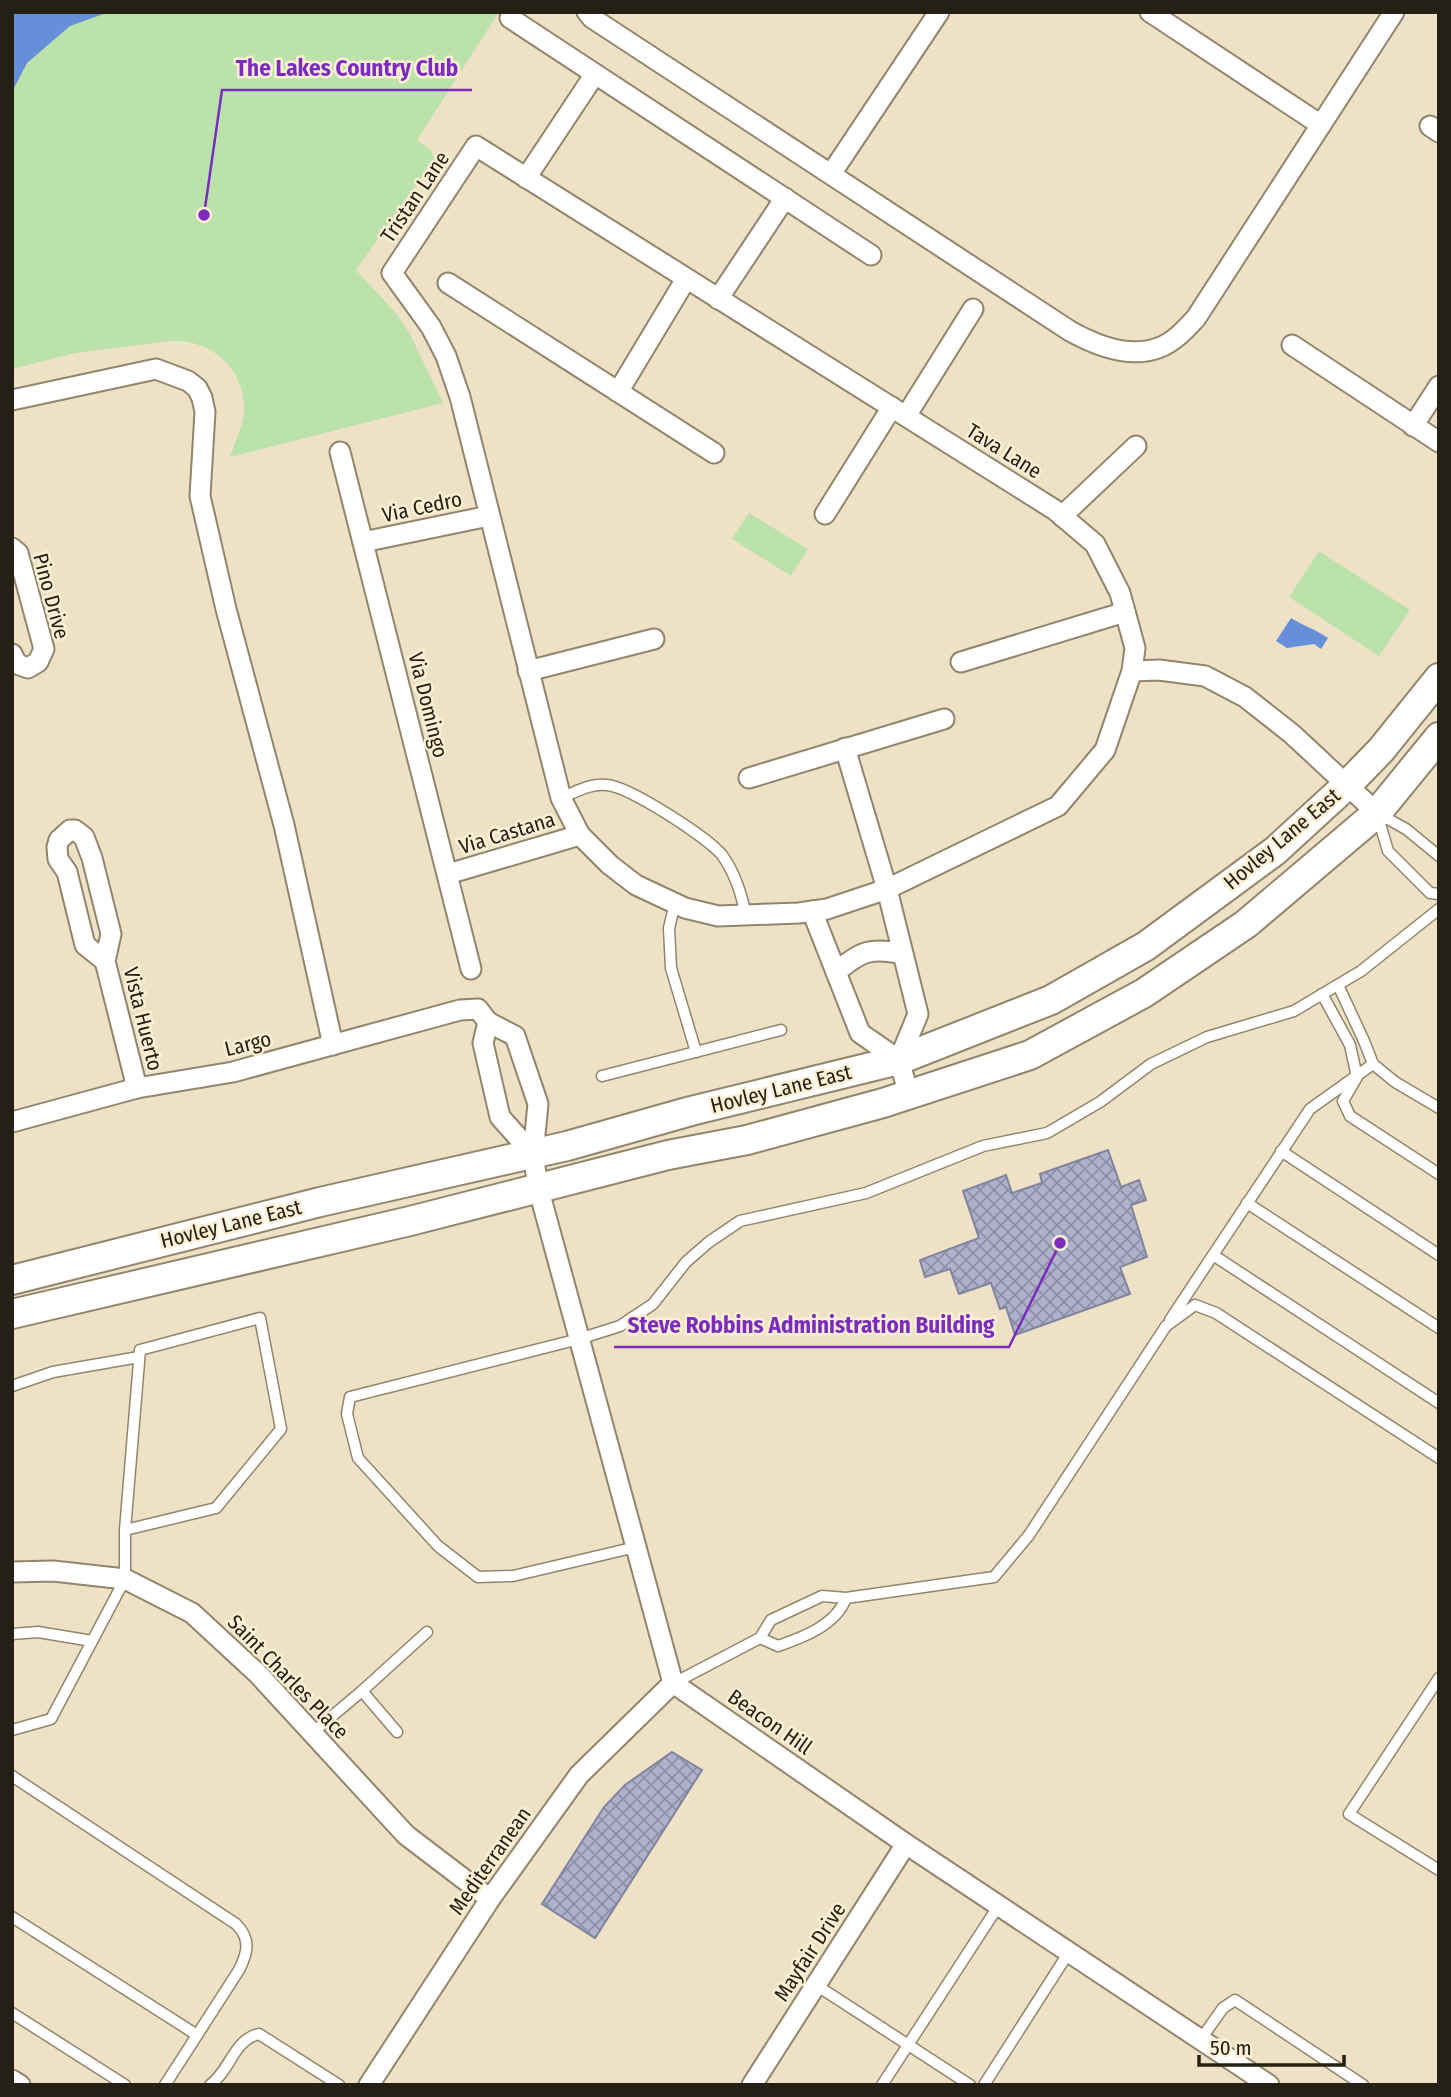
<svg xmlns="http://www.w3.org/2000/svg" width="1451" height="2097" viewBox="0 0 1451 2097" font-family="'Fira Sans Condensed',sans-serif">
  <defs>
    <pattern id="building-cross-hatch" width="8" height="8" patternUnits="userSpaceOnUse" patternTransform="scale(1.75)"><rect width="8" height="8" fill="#aeb1cc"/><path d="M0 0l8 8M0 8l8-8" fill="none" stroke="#8d90a5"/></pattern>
  </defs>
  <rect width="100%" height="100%" fill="#efe1c6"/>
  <g fill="#bce2ac">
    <path d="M12 12H499L417 140 431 150 434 160 356 270 395 312 410 334 443 403 230 457C235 442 243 426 244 410 245 368 211 339 171 341L75 353 12 369Z"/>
    <polygon points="749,513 808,549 791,576 732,539"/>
    <polygon points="1319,551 1410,610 1379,656 1289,597"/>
  </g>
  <g fill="#668ed9">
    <polygon points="12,12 109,12 70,26 27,63 12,92"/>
    <path d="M1291 618C1304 626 1315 629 1328 638L1321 649 1314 644 1287 648 1276 641Z"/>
  </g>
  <g fill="url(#building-cross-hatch)" stroke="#81849e" stroke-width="2">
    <polygon points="1108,1150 1121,1187 1139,1180 1146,1200 1131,1205 1147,1257 1120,1267 1130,1294 1015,1335 1006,1307 1000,1309 991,1283 959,1294 950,1269 925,1277 920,1260 979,1238 963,1191 1006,1175 1012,1193 1042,1183 1040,1174"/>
    <polygon points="672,1752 702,1770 595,1938 542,1904 604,1807 625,1785"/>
  </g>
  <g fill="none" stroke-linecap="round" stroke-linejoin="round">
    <g stroke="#92856c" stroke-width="13">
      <g id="lane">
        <path d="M561 798C576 792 590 783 607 785 630 787 707 837 722 855 735 873 741 893 746 915"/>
        <polyline points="1379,814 1406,829 1439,856"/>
        <polyline points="1378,817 1388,851 1430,893 1439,894"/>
        <polyline points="675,903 669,928 671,968 696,1052"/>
        <polyline points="1338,985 1364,1041 1373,1064 1395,1082 1439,1108"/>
        <polyline points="1322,994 1350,1045 1357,1077 1343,1101 1350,1116 1439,1174"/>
        <polyline points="1373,1064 1310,1109 1213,1255 1439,1403"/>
        <polyline points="602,1076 781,1030"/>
        <polyline points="1281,1151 1439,1255"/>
        <polyline points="1247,1203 1439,1328"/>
        <polyline points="1170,1320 1213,1255"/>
        <polyline points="12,1386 53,1372 139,1357"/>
        <polyline points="636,1547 513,1576 478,1577 438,1546 358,1458 347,1414 350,1397 579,1339 620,1326 653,1304 686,1262 709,1242 740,1221 866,1193 983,1146 1047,1133 1100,1102 1151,1064 1207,1037 1294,1011 1361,971 1439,909"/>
        <path d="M846 1598C836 1625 804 1637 778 1646L760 1638 771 1620 822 1596 846 1598 994 1577 1029 1535 1166 1326 1195 1305 1216 1313 1439 1458"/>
        <polyline points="12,1634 38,1632 92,1641"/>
        <polyline points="1439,1678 1349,1814 1439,1870"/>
        <polyline points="674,1683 760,1638"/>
        <polyline points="362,1691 427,1632"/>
        <polyline points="12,1730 51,1719 125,1579 125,1530 140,1350 260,1318 281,1429 216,1508 125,1530"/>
        <polyline points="312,1733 362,1691 397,1732"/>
        <path d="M12 1776 236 1924C251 1939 248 1952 239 1970L165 2085"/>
        <polyline points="12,1917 197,2035"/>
        <polyline points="816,1985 970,2085"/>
        <polyline points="12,2013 125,2085"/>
        <polyline points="1201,2039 1223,2008 1235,2000 1363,2085"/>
        <path d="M210 2085C230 2071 234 2039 259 2034L339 2085"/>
        <polyline points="882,2085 999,1905"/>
        <polyline points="984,2085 1069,1952"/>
      </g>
    </g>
    <g stroke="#92856c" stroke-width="23">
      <g id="street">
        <path d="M587 12 592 18 1070 331C1095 345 1128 359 1158 348 1173 343 1185 330 1196 318L1394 12"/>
        <polyline points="1150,12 1321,125"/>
        <polyline points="510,18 871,255"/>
        <polyline points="1430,126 1439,132"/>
        <polygon points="476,146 1055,510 1095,544 1120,593 1135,648 1132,671 1105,750 1058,806 887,889 827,909 799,913 718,916 685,908 636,885 610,865 580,835 561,798 460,397 446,356 431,327 392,273"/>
        <polyline points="831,174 939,12"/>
        <polyline points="526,178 595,74"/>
        <polyline points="448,283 714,453"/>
        <polyline points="718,299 785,198"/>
        <polyline points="1292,345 1439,442"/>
        <polyline points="618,392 686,279"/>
        <polyline points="12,400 156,369 188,381 197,388 202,398 205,412 200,496 226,609 284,825 333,1045"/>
        <polyline points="906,416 973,309"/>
        <polyline points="1413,426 1439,386"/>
        <polyline points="340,452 471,969"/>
        <polyline points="825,514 892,407"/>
        <polyline points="1062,516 1136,446"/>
        <polyline points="363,542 489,516"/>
        <polyline points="12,548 18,553 44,649 38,662 28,668 17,664 12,654"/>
        <polyline points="961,662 1125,612"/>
        <polyline points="528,671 654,639"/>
        <polyline points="1132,671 1159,670 1205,676 1245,697 1292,734 1377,813"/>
        <polyline points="845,748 887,889 918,1014 899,1060 909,1095"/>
        <polyline points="749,778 944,719"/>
        <polyline points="448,874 580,835"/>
        <polyline points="812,911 860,1033 899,1060"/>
        <polyline points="105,961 85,945 67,872 58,859 57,847 59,840 70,830 75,830 84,837 92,858 111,934 105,961 137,1088"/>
        <path d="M836 972C861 951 871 947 903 954"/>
        <polygon points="488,1022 515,1036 538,1104 533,1154 500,1117 483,1043"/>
        <polyline points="12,1122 137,1088 233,1072 460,1010 478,1009 488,1022"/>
        <polyline points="533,1154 538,1187 673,1683 906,1844 1269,2085"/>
        <polyline points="12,1572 53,1571 125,1579 192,1613 258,1674 406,1835 490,1899"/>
        <polyline points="12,2080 20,2085"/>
        <polyline points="369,2085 490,1899 579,1775 673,1683"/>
        <polyline points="752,2085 906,1844"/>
      </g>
    </g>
    <g stroke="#92856c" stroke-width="32">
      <g id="secondary">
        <polyline points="12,1280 320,1202 567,1146 691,1111 899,1060 1051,1000 1146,946 1275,851 1347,785 1381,750 1439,678"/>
        <polyline points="12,1314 410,1221 668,1155 747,1140 883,1103 1030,1055 1144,993 1246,924 1377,813 1439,737"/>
      </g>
    </g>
    <use href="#lane" stroke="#fff" stroke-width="10"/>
    <use href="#street" stroke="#fff" stroke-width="19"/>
    <use href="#secondary" stroke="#fff" stroke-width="28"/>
  </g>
  <g text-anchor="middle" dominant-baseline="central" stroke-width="5" stroke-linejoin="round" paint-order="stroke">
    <g font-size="21" fill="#252016" stroke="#fcefd3">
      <text transform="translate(415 197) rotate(-56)">Tristan Lane</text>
      <text transform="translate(1004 451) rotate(32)">Tava Lane</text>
      <text transform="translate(422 507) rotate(-12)">Via Cedro</text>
      <text transform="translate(51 596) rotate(75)">Pino Drive</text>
      <text transform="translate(428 705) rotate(76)">Via Domingo</text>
      <text transform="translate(507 833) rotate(-17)">Via Castana</text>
      <text transform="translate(1282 839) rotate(-40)">Hovley Lane East</text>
      <text transform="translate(143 1019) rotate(76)">Vista Huerto</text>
      <text transform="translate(248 1044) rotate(-14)">Largo</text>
      <text transform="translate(781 1089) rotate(-14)">Hovley Lane East</text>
      <text transform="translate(231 1224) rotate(-14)">Hovley Lane East</text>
      <text transform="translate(288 1677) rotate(46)">Saint Charles Place</text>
      <text transform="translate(770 1722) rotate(35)">Beacon Hill</text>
      <text transform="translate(490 1861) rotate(-55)">Mediterranean</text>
      <text transform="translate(810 1952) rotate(-57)">Mayfair Drive</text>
    </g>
  </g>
  <path fill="none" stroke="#7b2cbf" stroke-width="2.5" d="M204 215L222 90H472M1060 1243L1009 1347H614"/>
  <g fill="#7b2cbf" stroke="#fcefd3" stroke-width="2.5">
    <circle cx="204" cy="215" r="7"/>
    <circle cx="1060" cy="1243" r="7"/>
  </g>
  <g font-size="23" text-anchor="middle" font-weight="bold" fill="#7b2cbf" stroke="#fcefd3" stroke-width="5" stroke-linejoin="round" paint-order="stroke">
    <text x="347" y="76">The Lakes Country Club</text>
    <text x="811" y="1333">Steve Robbins Administration Building</text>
  </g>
  <rect width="1451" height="2097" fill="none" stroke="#252016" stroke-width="28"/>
  <path d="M1199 2055v10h145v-10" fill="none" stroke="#252016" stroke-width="3.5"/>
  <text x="1210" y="2055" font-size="21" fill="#252016" stroke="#fcefd3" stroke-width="5" paint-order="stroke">50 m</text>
</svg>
